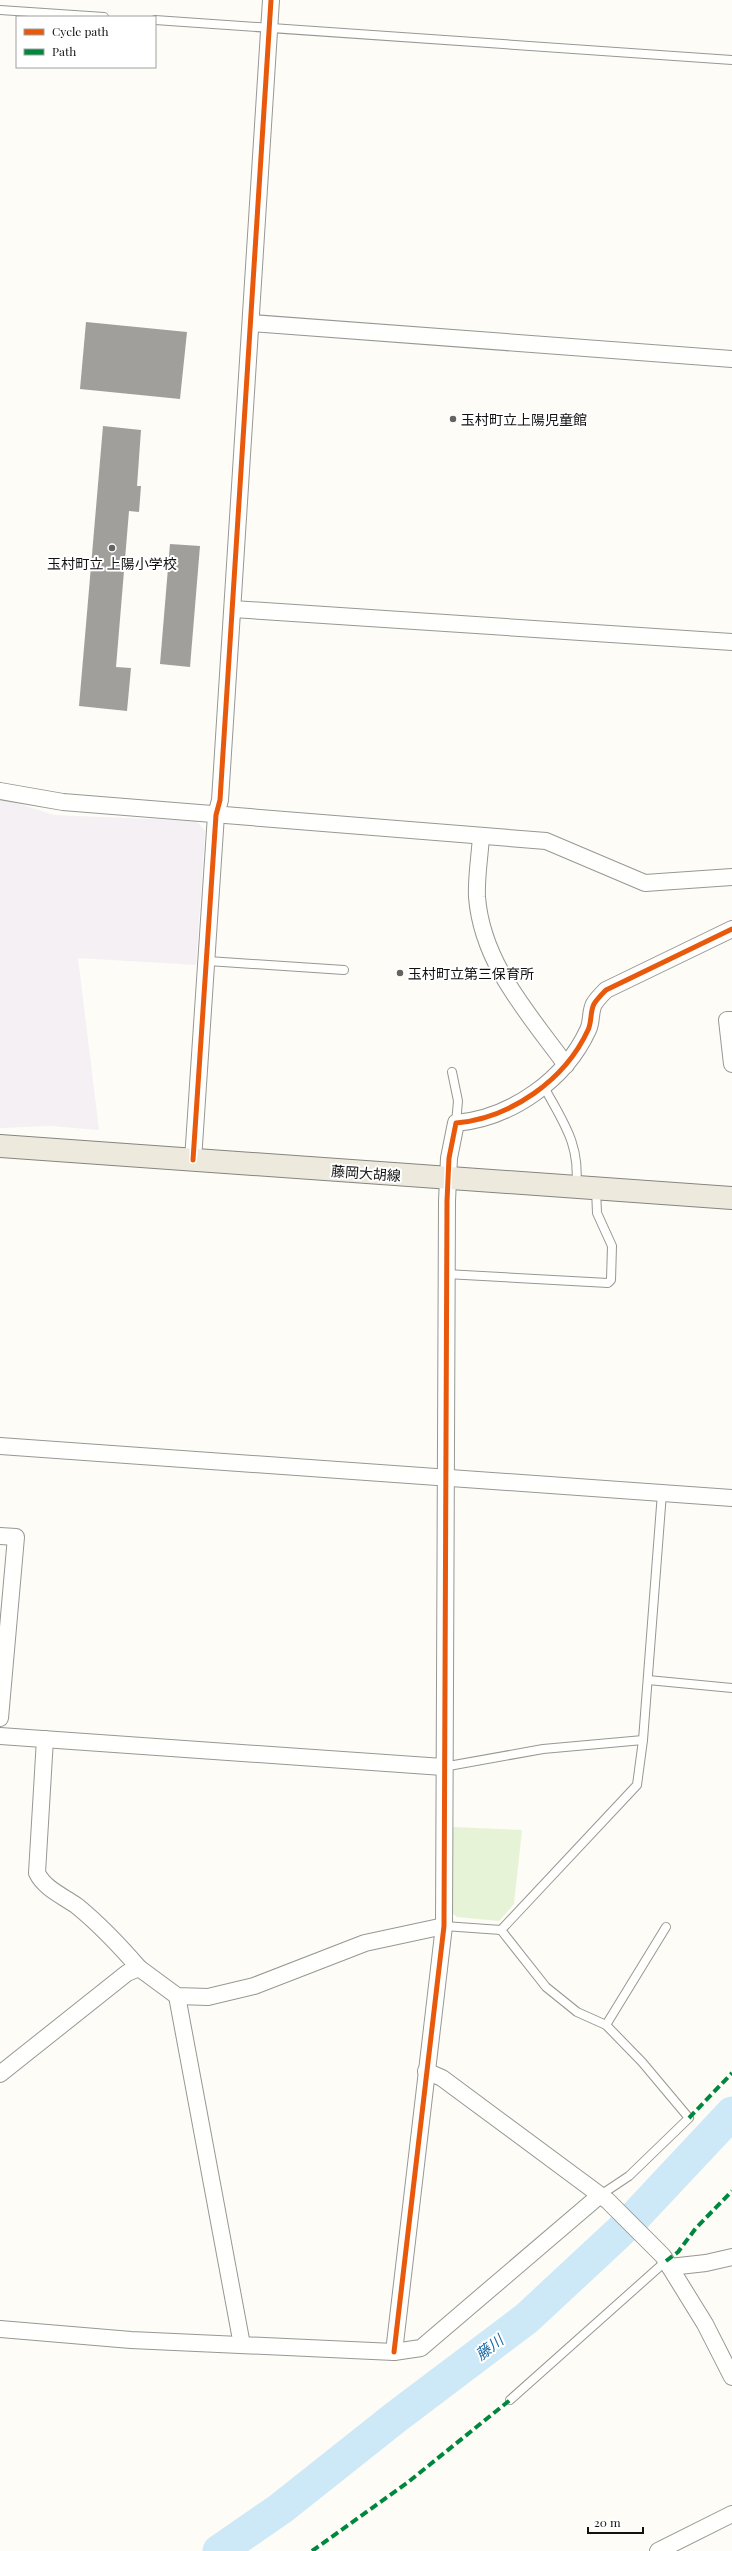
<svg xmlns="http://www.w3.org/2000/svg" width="732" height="2551" viewBox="0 0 732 2551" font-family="'Playfair Display','Noto Sans JP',serif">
  <rect width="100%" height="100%" fill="#fdfcf7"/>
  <polygon fill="#f5f0f3" points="0,801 10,801 54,815 196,821 205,831 196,965 78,958 99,1130 51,1126 0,1128"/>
  <polygon fill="#e7f3d7" points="453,1827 522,1830 514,1904 499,1921 457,1917 452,1913"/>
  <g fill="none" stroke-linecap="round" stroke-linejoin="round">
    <polyline stroke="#cde8f7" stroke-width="33" points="219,2551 280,2509 396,2417 527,2318 628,2224 732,2113"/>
  </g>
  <g fill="#a19f9c">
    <polygon points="86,322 187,332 180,399 80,389"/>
    <polygon points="103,426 141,430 137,486 141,486 139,512 129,511 116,667 131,668 127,711 79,706"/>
    <polygon points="170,544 200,546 190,667 160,664"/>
  </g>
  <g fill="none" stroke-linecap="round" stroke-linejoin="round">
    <g stroke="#979795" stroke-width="10">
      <g id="service">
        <polyline points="0,10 104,17"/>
        <polyline points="155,20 732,60"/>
        <polyline points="208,961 344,970"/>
        <polyline points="452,1072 458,1101 456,1123"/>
        <path d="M543 1085C562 1121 581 1144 576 1187"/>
        <polyline points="446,1274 608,1283 611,1280 612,1246 597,1213 596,1189"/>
        <polyline points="648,1680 732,1688"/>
        <polyline points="443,1767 543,1749 643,1740"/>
        <polyline points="444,1926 501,1930 637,1785 643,1740 662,1493"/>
        <polyline points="501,1930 546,1987 577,2012 606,2025 642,2062 689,2118 629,2176 599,2196"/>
        <polyline points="606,2025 666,1927"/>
        <polyline points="510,2400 666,2261"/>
      </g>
    </g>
    <g stroke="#979795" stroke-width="18">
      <g id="minor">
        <polyline points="252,323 732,359"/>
        <polyline points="233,609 732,642"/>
        <polyline points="0,791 63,802 546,841 645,883 732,877"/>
        <path d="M481 836C480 855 476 877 477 897 482 963 528 1013 566 1065"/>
        <polyline points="732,1020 727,1020 732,1064"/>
        <polyline points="193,1160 216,815 220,800 271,0"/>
        <polyline points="0,1446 732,1498"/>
        <polyline points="0,1536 16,1537 0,1718"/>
        <polyline points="0,1736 443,1767"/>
        <path d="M45 1739 37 1873C45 1889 63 1896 77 1906 99 1924 120 1946 139 1968"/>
        <polyline points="177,1996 242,2345"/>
        <polyline points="426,2071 442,2078 608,2201 663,2256 705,2324 732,2377"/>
        <polyline points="0,2074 127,1973 139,1968 177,1996 208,1997 254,1986 365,1943 444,1926"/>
        <polyline points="670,2267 706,2263 732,2257"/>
        <polyline points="0,2329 131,2340 394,2352 421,2348 599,2196"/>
        <path d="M394 2352 444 1926 447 1201 449 1158 456 1123C511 1118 565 1080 588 1030 592 1022 590 1011 594 1004 597 999 602 994 606 990L732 929"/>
        <polyline points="658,2551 732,2514"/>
      </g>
    </g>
    <g stroke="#858482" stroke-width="24">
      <polyline id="primary" points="0,1146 732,1198"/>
    </g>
    <use href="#service" stroke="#fffffe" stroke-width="8"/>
    <use href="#minor" stroke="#fffffe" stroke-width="16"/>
    <use href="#primary" stroke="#ede9dc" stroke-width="22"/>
    <g stroke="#00873e" stroke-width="4" stroke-dasharray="8 4" stroke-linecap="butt">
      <polyline points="689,2118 732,2073"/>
      <polyline points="666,2261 678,2252 696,2228 732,2191"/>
      <polyline points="312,2551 407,2483 510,2400"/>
    </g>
    <g stroke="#fff" stroke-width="8">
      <g id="cycleway">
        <polyline points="193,1160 216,815 220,800 271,0"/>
        <path d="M394 2352 444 1926 447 1201 449 1158 456 1123C511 1118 565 1080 588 1030 592 1022 590 1011 594 1004 597 999 602 994 606 990L732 929"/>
      </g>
    </g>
    <use href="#cycleway" stroke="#e8590c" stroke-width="5"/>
  </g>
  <g fill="#646362" stroke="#fff" stroke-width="1.5">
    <circle cx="453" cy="419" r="4"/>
    <circle cx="112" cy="548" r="4"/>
    <circle cx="400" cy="973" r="4"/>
  </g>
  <g text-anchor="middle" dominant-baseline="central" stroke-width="4" stroke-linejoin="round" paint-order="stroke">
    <g font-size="14" fill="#111" stroke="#fff" text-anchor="start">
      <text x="461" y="419">玉村町立上陽児童館</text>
      <text x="112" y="563" text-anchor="middle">玉村町立 上陽小学校</text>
      <text x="408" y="973">玉村町立第三保育所</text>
    </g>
    <g font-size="14" fill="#111" stroke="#fff">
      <text transform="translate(366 1173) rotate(4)">藤岡大胡線</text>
    </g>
    <g font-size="15" font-style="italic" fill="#1768a6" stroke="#fff">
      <text transform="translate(489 2347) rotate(-38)">藤川</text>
    </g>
  </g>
  <rect x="16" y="16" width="140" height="52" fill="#ffffff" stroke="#a0a0a0"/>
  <rect x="24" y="29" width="20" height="6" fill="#e8590c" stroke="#a0a0a0"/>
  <text x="52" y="36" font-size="12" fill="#111111">Cycle path</text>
  <rect x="24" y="49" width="20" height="6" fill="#00873e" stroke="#a0a0a0"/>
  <text x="52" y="56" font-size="12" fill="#111111">Path</text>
  <path d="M588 2527v6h55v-6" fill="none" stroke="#111111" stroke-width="2"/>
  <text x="594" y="2527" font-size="12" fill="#111111" stroke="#ffffff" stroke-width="3" paint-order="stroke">20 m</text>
</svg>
